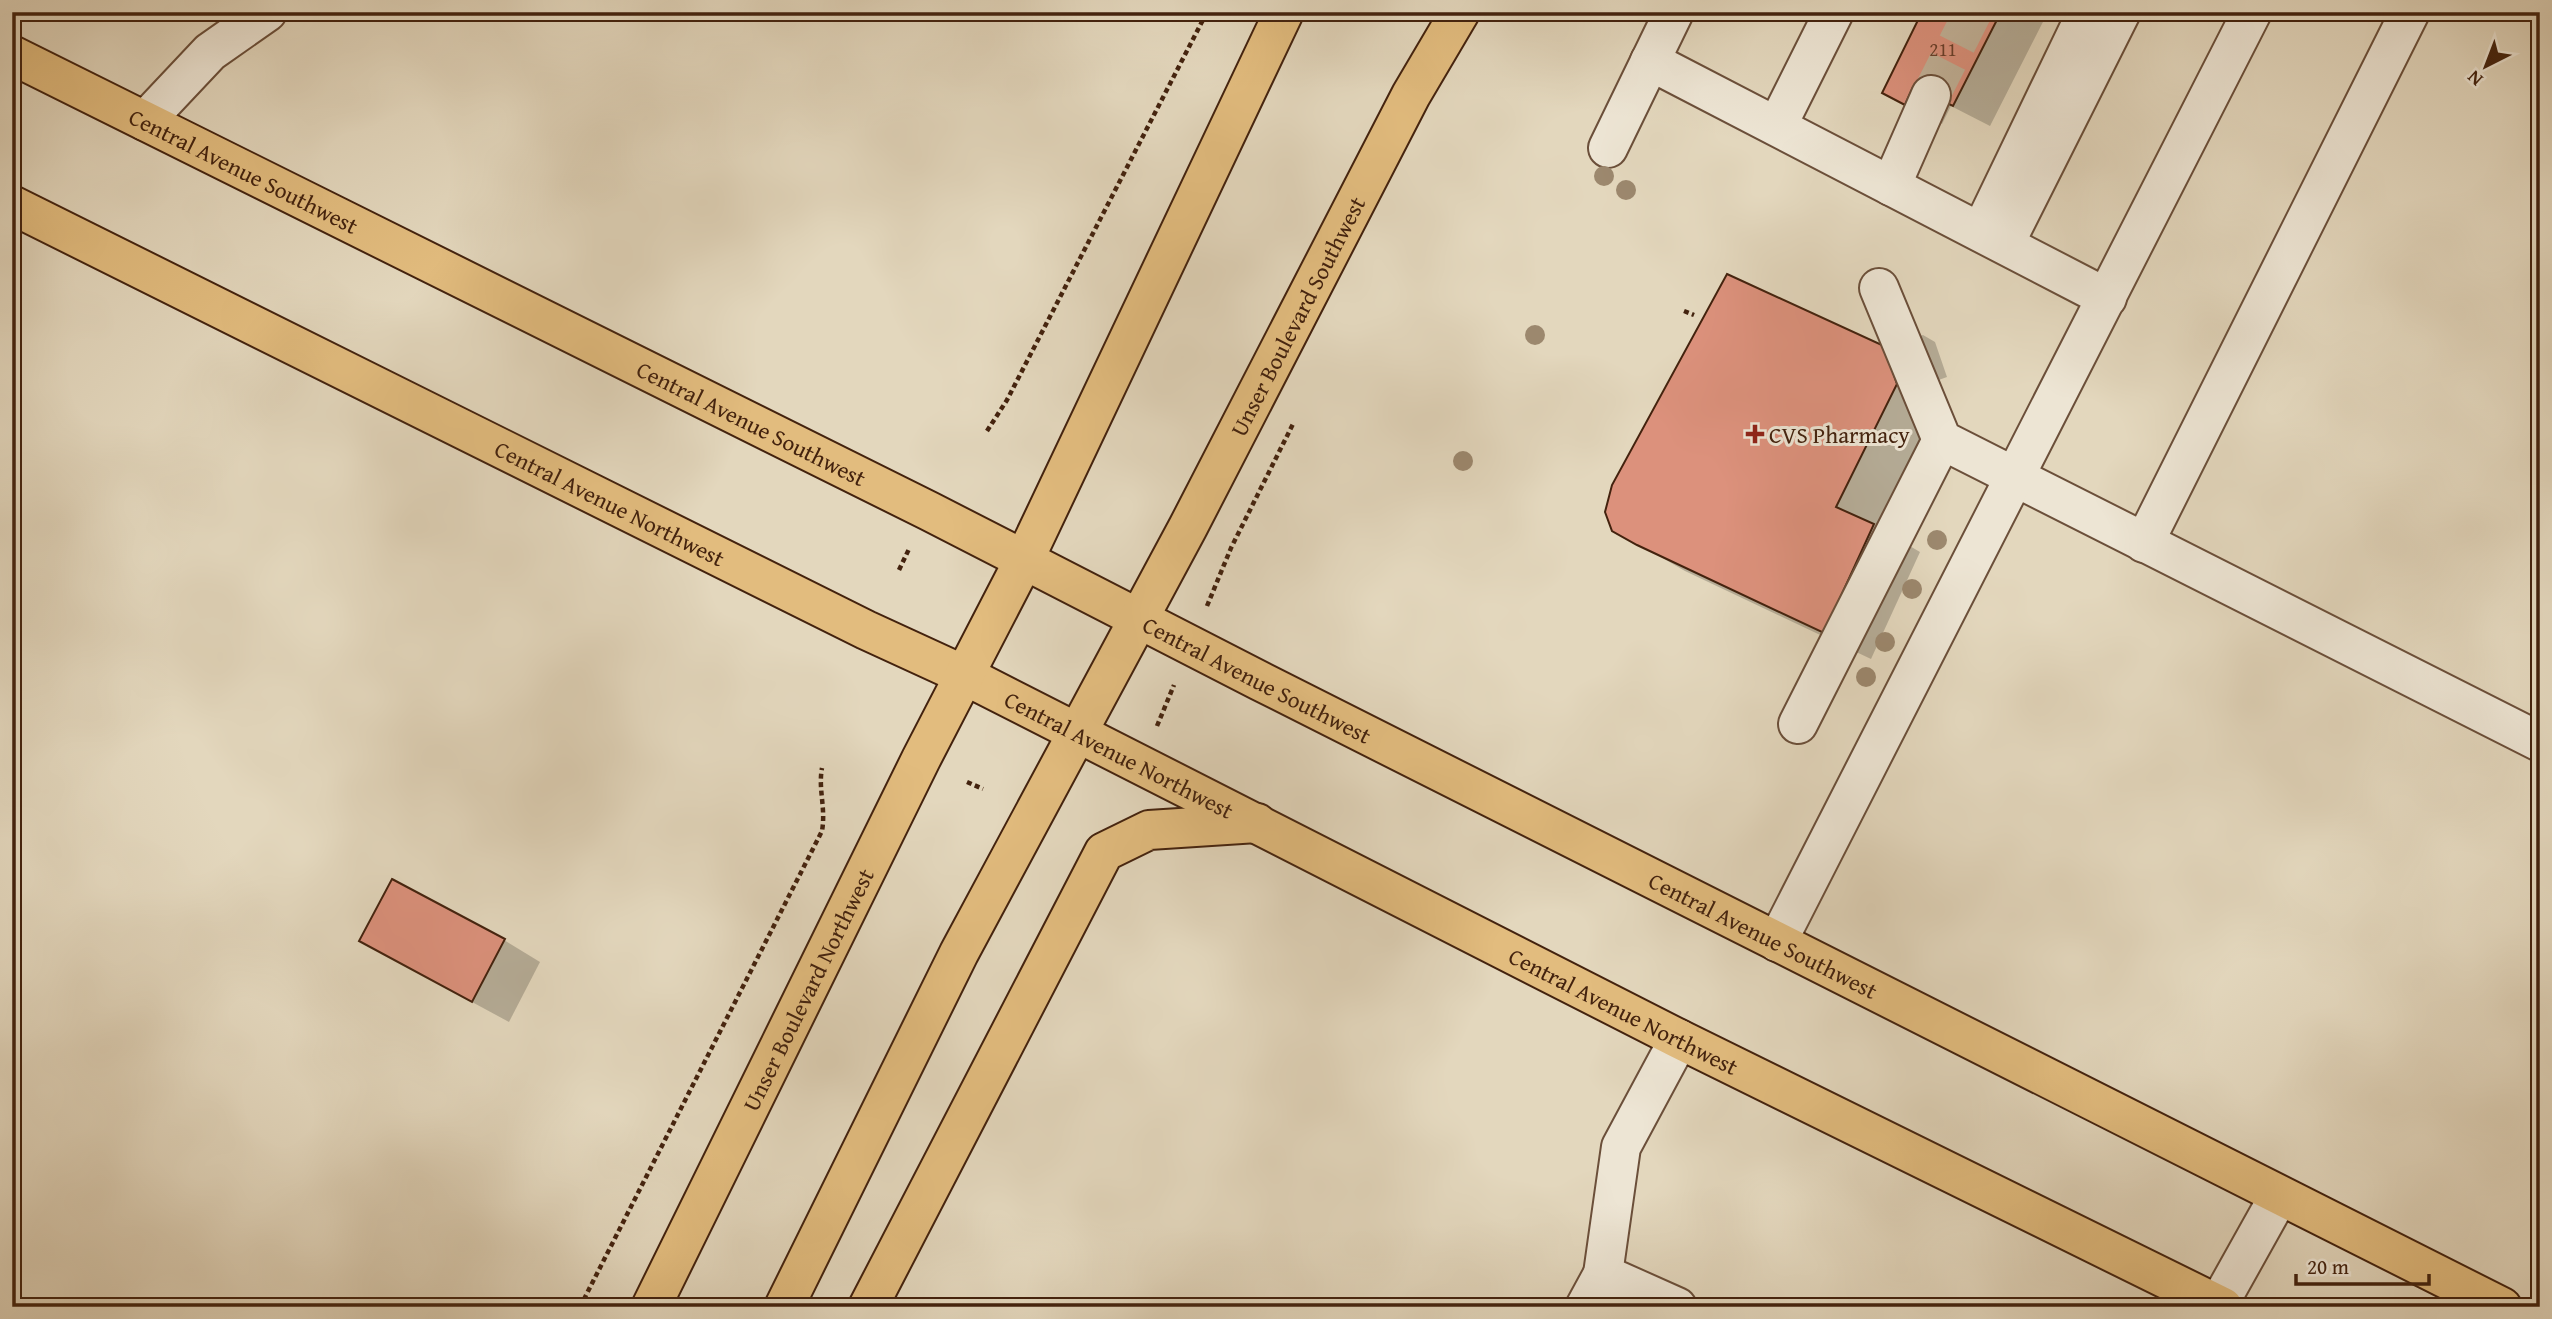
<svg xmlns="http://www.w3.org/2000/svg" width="2552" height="1319" viewBox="0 0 2552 1319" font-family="'Gentium Book Plus',serif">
  <rect width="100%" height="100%" fill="#e3d7bd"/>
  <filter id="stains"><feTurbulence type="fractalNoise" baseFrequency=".00286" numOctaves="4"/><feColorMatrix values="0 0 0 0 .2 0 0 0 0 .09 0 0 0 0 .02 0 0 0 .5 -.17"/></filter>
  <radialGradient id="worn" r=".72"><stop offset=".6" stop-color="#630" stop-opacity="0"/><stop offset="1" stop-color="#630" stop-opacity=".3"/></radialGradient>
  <g fill="#0003">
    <polygon points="1924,12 2048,12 1990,126 1951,106 1942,124 1884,92"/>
    <polygon points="1923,335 1935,342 1947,377 1933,382 1943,412 1884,531 1920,552 1871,659 1685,571 1614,530 1883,348"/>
    <polygon points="504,940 540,962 509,1022 398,962"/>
  </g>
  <g fill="#dc917c" stroke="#43220e" stroke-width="2">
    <polygon points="1922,12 2001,12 1953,106 1913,87 1905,105 1882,93"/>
    <polygon points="1727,274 1884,346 1897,384 1836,507 1874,524 1824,633 1637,545 1612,531 1605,512 1612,485"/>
    <polygon points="392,879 505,939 472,1002 359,941"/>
  </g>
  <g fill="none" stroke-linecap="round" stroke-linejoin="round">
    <polyline stroke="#c3b39a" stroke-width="38" stroke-dasharray="38 19" stroke-linecap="butt" points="1931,95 1973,12"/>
    <g stroke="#6b4f3a" stroke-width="42">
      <g id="minor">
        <polyline points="1650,61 2107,298"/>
        <polyline points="145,121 210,52 267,12"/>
        <polyline points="1777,126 1834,12"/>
        <polyline points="1608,148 1674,12"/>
        <polyline points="1891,186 1931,95"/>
        <polyline points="1981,232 2087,12"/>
        <polyline points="2005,243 2121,12"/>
        <polyline points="1879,288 1942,440 2540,742"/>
        <polyline points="2144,543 2410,12"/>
        <polyline points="1798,724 1942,440"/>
        <polyline points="1777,942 2252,12"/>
        <polyline points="1603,1274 1621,1147 1679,1039"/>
        <polyline points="1585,1307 1603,1274 1677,1307"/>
        <polyline points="2217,1307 2279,1196"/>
      </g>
    </g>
    <g stroke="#43220e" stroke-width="42">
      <g id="major">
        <path id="s1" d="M12 55 929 511 1260 681 2502 1307"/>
        <path id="s2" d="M12 205 866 630 964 675 1679 1039 2223 1307"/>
        <path id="s3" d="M651 1307 921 759 1024 560 1284 12"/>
        <path id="s4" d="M784 1307 959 953 1188 527 1411 95 1460 12"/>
        <polyline points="868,1307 1104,852 1149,830 1257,823"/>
      </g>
    </g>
    <g stroke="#43220e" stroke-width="4.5" stroke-dasharray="5 3.5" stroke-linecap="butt">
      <polyline points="1684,311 1694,315"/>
      <polyline points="987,431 1007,400 1207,12"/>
      <polyline points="899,570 909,549"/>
      <polyline points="1207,606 1231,548 1293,424"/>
      <polyline points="1157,726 1174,685"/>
      <polyline points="967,782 983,789"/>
      <path d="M580 1307 822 831C826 808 818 789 822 768"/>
    </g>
    <use href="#minor" stroke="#ede5d4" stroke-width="38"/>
    <use href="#major" stroke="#e2bc7e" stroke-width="38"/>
  </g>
  <g fill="#9c886e">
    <circle cx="1604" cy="176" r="10"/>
    <circle cx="1626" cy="190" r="10"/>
    <circle cx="1535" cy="335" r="10"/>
    <circle cx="1463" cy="461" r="10"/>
    <circle cx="1937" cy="540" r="10"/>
    <circle cx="1912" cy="589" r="10"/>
    <circle cx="1885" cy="642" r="10"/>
    <circle cx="1866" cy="677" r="10"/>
  </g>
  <path fill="#8f2418" stroke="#ede5d4" stroke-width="2.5" d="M1751.5 423.5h7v7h7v7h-7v7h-7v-7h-7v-7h7z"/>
  <g text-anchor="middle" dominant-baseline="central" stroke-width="6" stroke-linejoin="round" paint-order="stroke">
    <g font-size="19" fill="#693e2a">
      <text x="1943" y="49">211</text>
    </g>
    <g font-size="23" fill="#43220e" stroke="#ede5d4">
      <text stroke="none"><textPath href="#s1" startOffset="259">Central Avenue Southwest</textPath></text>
      <text stroke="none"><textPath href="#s4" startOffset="1116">Unser Boulevard Southwest</textPath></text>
      <text stroke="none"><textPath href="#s1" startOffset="826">Central Avenue Southwest</textPath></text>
      <text stroke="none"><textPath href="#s2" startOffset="668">Central Avenue Northwest</textPath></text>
      <text stroke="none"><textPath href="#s1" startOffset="1393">Central Avenue Southwest</textPath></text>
      <text stroke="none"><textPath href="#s2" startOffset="1236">Central Avenue Northwest</textPath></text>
      <text stroke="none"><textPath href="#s1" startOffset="1960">Central Avenue Southwest</textPath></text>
      <text stroke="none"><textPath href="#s3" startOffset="354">Unser Boulevard Northwest</textPath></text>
      <text stroke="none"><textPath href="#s2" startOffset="1802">Central Avenue Northwest</textPath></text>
    </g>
    <g font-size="23" fill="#43220e" stroke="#ede5d4" text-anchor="start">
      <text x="1769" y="434">CVS Pharmacy</text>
    </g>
  </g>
  <rect width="2552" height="1319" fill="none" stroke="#e3d7bd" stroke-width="42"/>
  <rect x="14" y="14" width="2524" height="1291" fill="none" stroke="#43220e" stroke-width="3.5"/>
  <rect x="21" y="21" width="2510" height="1277" fill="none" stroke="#43220e" stroke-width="2"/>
  <g transform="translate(2486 66) rotate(222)" stroke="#ede5d4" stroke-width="5" paint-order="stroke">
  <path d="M0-5L12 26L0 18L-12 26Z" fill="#43220e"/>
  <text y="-10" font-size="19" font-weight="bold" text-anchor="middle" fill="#43220e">N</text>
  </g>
  <path d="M2296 1274v10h133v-10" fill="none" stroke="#43220e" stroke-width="3.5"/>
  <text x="2307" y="1274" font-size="21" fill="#43220e" stroke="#ede5d4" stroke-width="5" paint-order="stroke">20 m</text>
  <rect width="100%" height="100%" filter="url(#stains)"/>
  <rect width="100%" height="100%" fill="url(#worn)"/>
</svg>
